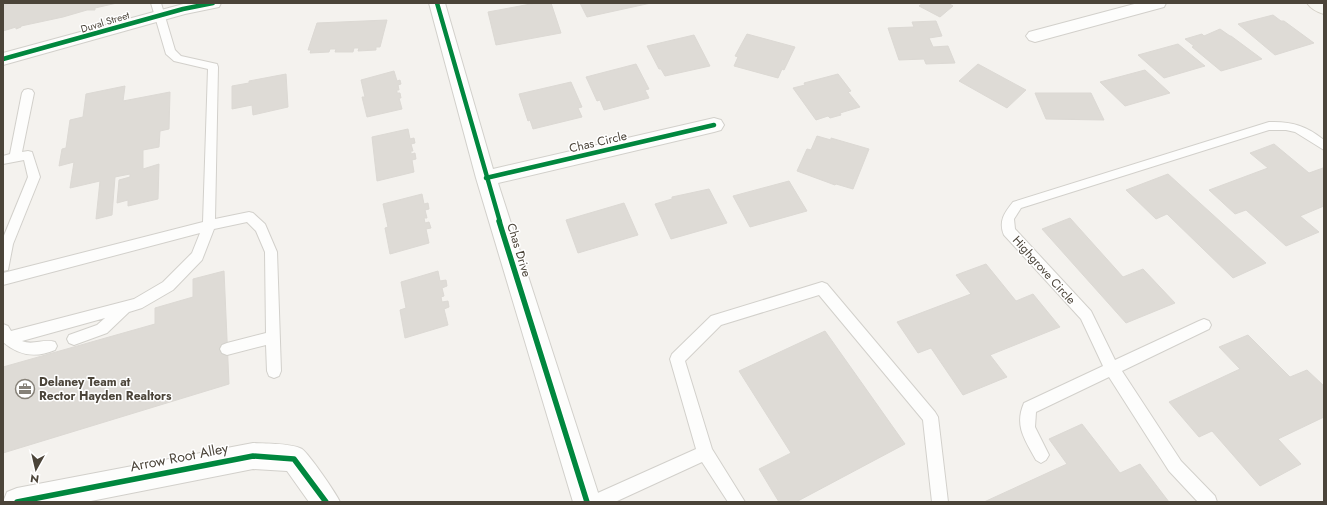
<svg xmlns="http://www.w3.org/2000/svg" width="1327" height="505" viewBox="0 0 1327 505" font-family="Jost,sans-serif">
  <rect width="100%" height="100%" fill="#f4f2ee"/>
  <g fill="#dedbd6" stroke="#dcd9d4">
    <polygon points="7,3 117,3 95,8 95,10 87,10 63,17 21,26 21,27 16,29 16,27 3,31 3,4"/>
    <polygon points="536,3 551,3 561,33 496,45 488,12"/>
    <polygon points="580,3 651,3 587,17"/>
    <polygon points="923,3 948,3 953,6 940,17 919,6"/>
    <polygon points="1273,15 1281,21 1284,21 1314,43 1275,55 1238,24"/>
    <polygon points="387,20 380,47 376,47 376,50 358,51 359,48 354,48 353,52 335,52 336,49 330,49 329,52 310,53 311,50 308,50 317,23"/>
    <polygon points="936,21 942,36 929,38 933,47 948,46 955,63 926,64 924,59 899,60 888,28 914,27 912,22"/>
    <polygon points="1220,29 1230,36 1231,36 1262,59 1221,71 1192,47 1194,46 1185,39 1202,34 1204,36"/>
    <polygon points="747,34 795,47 784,70 782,69 778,78 734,66 738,57 735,56"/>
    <polygon points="694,35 710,66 665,76 661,69 659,69 647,46"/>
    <polygon points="1178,44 1205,66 1164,78 1138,55"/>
    <polygon points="636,64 649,89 645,90 649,98 604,110 600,100 597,101 586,77"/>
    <polygon points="978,64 1026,90 1007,108 959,81"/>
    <polygon points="1145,70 1170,93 1125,106 1100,82"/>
    <polygon points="394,71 397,81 400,80 401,84 398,85 399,90 397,90 397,93 400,93 401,98 399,98 402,109 367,117 362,97 365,97 361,80"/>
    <polygon points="286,74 288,107 253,115 252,105 232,109 232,86 249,83 249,81"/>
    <polygon points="838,74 851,91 848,92 860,107 840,113 841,115 830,118 828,116 816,120 793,88 805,85 804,83"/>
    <polygon points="571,82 582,107 578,108 582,117 533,129 530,120 528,121 519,94"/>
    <polygon points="125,86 123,101 170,92 169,129 160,131 159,147 143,150 143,169 159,164 158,199 128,206 128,200 117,203 119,180 130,177 130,174 115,177 112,215 96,219 100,181 70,188 74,162 59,166 62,149 66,148 70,120 83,117 86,94"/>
    <polygon points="1035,93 1091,93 1104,120 1046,119"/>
    <polygon points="408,129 410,139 414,138 415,143 411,144 413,151 411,151 411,154 415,153 416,159 412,160 414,172 377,181 372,137"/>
    <polygon points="817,136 831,140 831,138 869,149 853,189 836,184 835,185 797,171 807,149 811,150"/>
    <polygon points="1274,144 1309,173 1323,168 1324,169 1324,206 1300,216 1319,232 1286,246 1246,210 1235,214 1209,190 1268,168 1250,153"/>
    <polygon points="1168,174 1266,263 1233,278 1167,214 1156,219 1126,190"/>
    <polygon points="789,181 807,211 750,227 733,196"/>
    <polygon points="709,189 727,223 671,239 655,204 672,199 672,197"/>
    <polygon points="422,194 424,204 428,203 429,209 425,210 427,218 424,218 425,223 429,222 431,228 426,229 429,243 390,254 385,228 388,227 383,204"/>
    <polygon points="624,203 638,235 578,253 566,220"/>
    <polygon points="1070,218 1123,277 1143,269 1175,303 1126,323 1042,229"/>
    <polygon points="986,264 1016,301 1033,294 1060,327 990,355 1007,377 963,395 931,348 918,353 897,322 971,294 956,275"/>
    <polygon points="224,271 229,384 3,453 3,367 155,324 155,308 193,297 193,279"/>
    <polygon points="438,271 440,281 446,280 447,286 442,288 444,296 441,297 442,302 448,301 449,307 444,309 448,325 405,338 400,310 406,308 401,282"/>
    <polygon points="825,331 905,444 796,502 779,502 759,469 791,453 739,371"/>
    <polygon points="1248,335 1290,377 1307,370 1324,386 1324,417 1278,439 1301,464 1260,486 1212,431 1199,437 1169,402 1240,369 1219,347"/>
    <polygon points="1082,424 1120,473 1140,464 1169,502 984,502 1067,464 1049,439"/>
  </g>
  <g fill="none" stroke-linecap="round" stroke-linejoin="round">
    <g stroke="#d2d0cb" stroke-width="2">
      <g id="lane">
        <path d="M151 3H161L175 50 181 56 217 64 218 67 215 219 249 212 253 213 265 224 277 252 281 371 279 376 274 378 269 376 267 371 266 345 227 355 222 353 220 349 222 345 227 343 266 333 265 252 256 231 247 222 214 229 202 260 173 290 142 308 129 312 107 333 74 345 69 343 67 339 69 335 97 325 105 318 22 341C33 346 44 338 55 342L57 346 55 350C36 358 19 356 3 342V324L8 326 11 331 134 299 163 282 192 253 200 233 3 285V273L203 222 208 69 174 61 166 54Z"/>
        <polygon points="28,89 32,90 34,93 22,152 28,151 32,152 40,177 13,244 8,270 3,271 3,238 28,177 24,160 3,164 3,156 10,154 22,93 24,90"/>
        <path d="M1269 122C1291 121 1307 126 1324 140V150L1295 132 1286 130H1269L1021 208 1014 219 1015 229 1091 311 1115 360 1199 321 1204 319 1209 321 1211 325 1209 329 1122 371 1181 461 1215 496 1217 502H1198L1169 471 1109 377 1036 412 1035 427 1049 455 1046 460 1041 463 1036 460C1025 440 1014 426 1024 403L1103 366 1081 319 1004 235C998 221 1005 212 1013 202Z"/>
        <polygon points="822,282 827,284 935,412 938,417 948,502 932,502 923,420 819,295 721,325 685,361 712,449 745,502 728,502 702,462 615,502 589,502 591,496 696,449 670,359 672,354 711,316"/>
      </g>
    </g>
    <g stroke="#d2d0cb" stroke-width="2">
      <g id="street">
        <polygon points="187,3 221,3 219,7 185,14 3,65 3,53"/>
        <polygon points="429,3 445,3 493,169 714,118 721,120 724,125 721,130 714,132 498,183 601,502 573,502 476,178"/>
        <polygon points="1138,3 1166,3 1164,7 1035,42 1029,40 1026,36 1029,32"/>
        <path d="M253 443C267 444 291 443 302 449 309 454 336 493 340 502H309L287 471 253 469 86 502H3L7 492 17 488Z"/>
      </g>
    </g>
    <g stroke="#d3cfc5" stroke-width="2">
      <path id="secondary" d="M1307 3H1324V14C1317 12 1311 9 1307 3Z"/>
    </g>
    <use href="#lane" fill="#fdfdfc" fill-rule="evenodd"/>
    <use href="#street" fill="#fdfdfc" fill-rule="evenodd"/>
    <use href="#secondary" fill="#f7f6f1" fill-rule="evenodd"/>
    <g stroke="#fff" stroke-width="6">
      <g id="cycleway-far1">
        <polyline points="437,3 500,222"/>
        <polyline points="3,59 183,9 213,3"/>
        <polyline points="486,178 714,125"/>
      </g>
    </g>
    <g stroke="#fff" stroke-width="8">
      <g id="cycleway">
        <polyline points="499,221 587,502"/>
        <polyline points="17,502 253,456 294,459 326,502"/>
      </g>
    </g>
    <use href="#cycleway-far1" stroke="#00873e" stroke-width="4.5"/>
    <use href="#cycleway" stroke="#00873e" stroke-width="5.5"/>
  </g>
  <defs>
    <g id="office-ring" transform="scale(1)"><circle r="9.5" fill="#fff" stroke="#868178" stroke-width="1.5"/><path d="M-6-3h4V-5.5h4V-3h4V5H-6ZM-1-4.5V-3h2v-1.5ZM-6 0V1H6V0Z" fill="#868178"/></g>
  </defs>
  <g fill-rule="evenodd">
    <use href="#office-ring" x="25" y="389"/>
  </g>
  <g text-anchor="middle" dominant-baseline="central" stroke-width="3" stroke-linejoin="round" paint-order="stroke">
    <g font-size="10" fill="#4b4439" stroke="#fff">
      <text transform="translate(105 22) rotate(-17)">Duval Street</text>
    </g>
    <g font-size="12" fill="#4b4439" stroke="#fff">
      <text transform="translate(598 142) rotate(-13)">Chas Circle</text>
      <text transform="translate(519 250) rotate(73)">Chas Drive</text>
      <text transform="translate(1044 270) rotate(48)">Highgrove Circle</text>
    </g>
    <g font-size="12" font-weight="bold" fill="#4b4439" stroke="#fff" text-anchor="start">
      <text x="39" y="382">Delaney Team at<tspan x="39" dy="14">Rector Hayden Realtors</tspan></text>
    </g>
    <g font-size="14" fill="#4b4439" stroke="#fff">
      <text transform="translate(179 457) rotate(-11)">Arrow Root Alley</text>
    </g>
  </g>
  <rect width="1327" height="505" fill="none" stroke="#4b4439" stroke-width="8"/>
  <g transform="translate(36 469) rotate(188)" stroke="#ffffff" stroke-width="3" paint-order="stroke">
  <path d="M0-3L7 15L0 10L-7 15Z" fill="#4b4439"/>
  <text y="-6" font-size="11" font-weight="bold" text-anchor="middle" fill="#4b4439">N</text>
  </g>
</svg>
